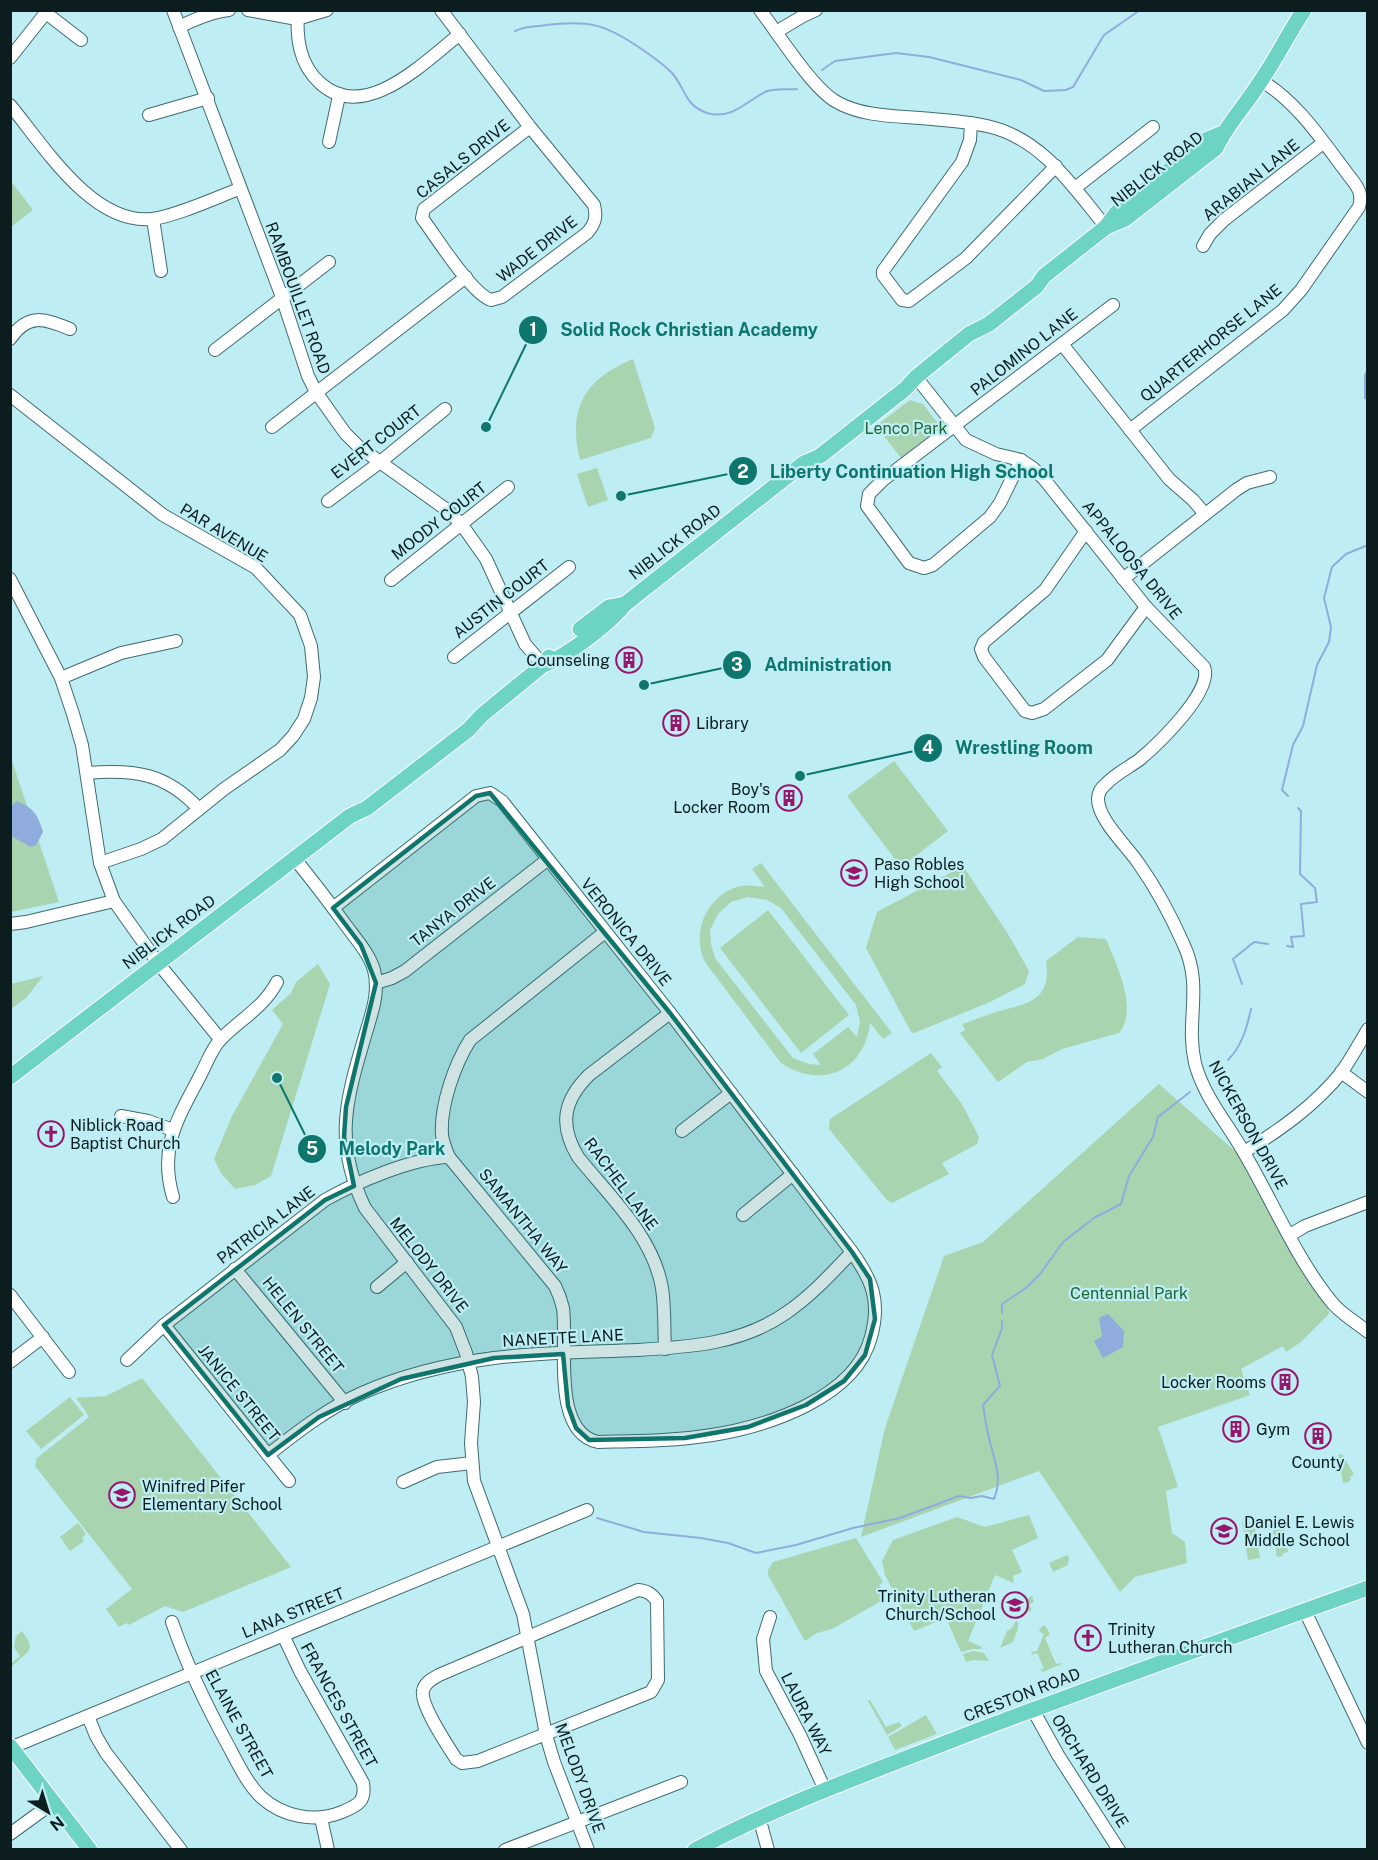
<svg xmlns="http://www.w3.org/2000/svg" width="1378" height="1860" viewBox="0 0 1378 1860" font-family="'Public Sans',sans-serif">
  <rect width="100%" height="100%" fill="#beeef4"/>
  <g fill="#a8d4af" fill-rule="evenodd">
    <polygon points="11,181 33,210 11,227"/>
    <path d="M633 359 655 428 651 438 580 460C567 408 585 379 633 359Z"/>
    <polygon points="910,400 923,404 939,425 937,430 901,458 876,426"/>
    <polygon points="597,468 608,500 588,507 577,474"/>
    <polygon points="10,755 59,902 11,912 10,912"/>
    <polygon points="894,761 948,831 901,867 847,796"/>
    <path d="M761 863 892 1033 883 1039 870 1023C865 1071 821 1090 781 1063L705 962C691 933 706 897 737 887 746 884 756 886 765 887L752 869ZM748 897 767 900 781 908 856 1005 860 1022 857 1037 848 1027 813 1054 821 1065 809 1064 793 1058 715 958 711 944 710 930 718 914 731 902Z"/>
    <polygon points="963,866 1008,934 1029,971 1025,984 990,1002 914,1033 911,1032 866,948 877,912"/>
    <polygon points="768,910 849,1015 801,1053 720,948"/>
    <path d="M1078 937 1106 939C1116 964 1139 1009 1119 1033L1062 1049 1043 1059 1027 1062 998 1082 960 1033 965 1030 962 1024C973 1021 983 1016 993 1013 1025 1003 1052 1004 1046 961Z"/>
    <polygon points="318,964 330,984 271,1176 255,1185 235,1189 221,1173 214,1159 232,1116 283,1024 272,1010 291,993 296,982"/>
    <polygon points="43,976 27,997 11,1009 11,984"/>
    <polygon points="931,1053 942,1067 937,1071 962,1104 979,1137 977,1144 942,1163 949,1174 892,1203 886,1199 829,1129 830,1119"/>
    <polygon points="1159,1084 1253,1167 1327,1297 1329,1314 1301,1342 1286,1352 1283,1346 1241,1369 1250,1395 1158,1427 1178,1487 1166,1491 1172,1533 1185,1542 1187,1563 1135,1577 1120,1592 1039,1471 861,1537 885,1428 944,1256 983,1242"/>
    <polygon points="142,1378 291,1567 183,1612 165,1606 129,1625 127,1623 119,1627 106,1609 132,1589 35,1466 37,1458 89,1417 76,1398 106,1396"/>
    <polygon points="70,1397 84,1415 41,1449 26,1431"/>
    <polygon points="1342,1454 1354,1474 1350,1477 1351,1479 1349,1482 1343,1483 1338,1455"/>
    <polygon points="1029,1515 1038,1538 1012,1550 1022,1572 1013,1576 1014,1583 995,1575 968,1641 982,1647 981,1649 972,1649 961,1652 946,1618 914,1631 885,1575 882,1561 893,1540 957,1517 985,1527"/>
    <polygon points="1282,1517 1288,1552 1283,1553 1283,1556 1277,1557 1271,1518"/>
    <polygon points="1254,1521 1260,1558 1248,1560 1242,1522"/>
    <polygon points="78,1523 86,1534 82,1538 84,1541 70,1551 60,1537"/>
    <polygon points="856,1538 883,1582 879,1585 885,1596 883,1600 832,1629 817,1633 805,1641 768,1575 768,1570 773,1562"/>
    <polygon points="1067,1555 1069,1557 1068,1565 1053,1572 1049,1563"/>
    <polygon points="1032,1596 1034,1602 1029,1604 1032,1610 1019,1617 1015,1612 1019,1602"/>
    <polygon points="1016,1621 1018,1622 1018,1628 1013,1642 1000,1648 1007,1631 1011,1629"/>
    <polygon points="1045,1625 1050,1634 1045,1638 1055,1662 1057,1664 1061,1663 1062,1664 1043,1672 1040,1670 1044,1668 1037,1653 1032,1655 1031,1652 1037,1651 1044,1634 1039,1631 1041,1627"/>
    <polygon points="22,1631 28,1640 30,1646 28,1652 11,1667 11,1664 20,1656 14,1647 16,1636"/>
    <polygon points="973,1651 984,1653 989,1661 974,1660 966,1662 963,1654"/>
    <polygon points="870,1700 886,1727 899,1722 902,1726 887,1735 868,1701"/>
    <polygon points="926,1715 937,1734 895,1750 888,1737"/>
  </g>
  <g fill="#90acdd">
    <path d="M17 801C34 809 37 813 43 832L36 845 31 847 11 836V806Z"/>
    <polygon points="1108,1314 1124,1331 1123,1347 1103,1358 1094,1341 1102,1336 1099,1318"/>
  </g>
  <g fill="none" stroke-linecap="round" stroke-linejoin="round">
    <g stroke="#90acdd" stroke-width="2">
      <path d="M515 31C525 26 535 27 546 25 588 20 605 24 640 48 652 56 662 63 672 73 686 89 684 105 707 113 732 120 745 102 765 92 773 88 787 90 797 89"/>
      <polyline points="822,70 835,61 896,53 929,57 1021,80 1044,91 1066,90 1073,87 1104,35 1140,10"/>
      <polyline points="1368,370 1365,375 1365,398 1368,400"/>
      <polyline points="1288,796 1282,790 1293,745 1303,726 1317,665 1329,642 1331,627 1324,598 1332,567 1346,554 1368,545"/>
      <polyline points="1287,946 1293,947 1291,937 1304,936 1301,904 1317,902 1315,888 1300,874 1301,811 1298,808"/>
      <polyline points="1242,984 1233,959 1254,942 1268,944"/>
      <path d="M1228 1060C1242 1046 1247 1027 1251 1009"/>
      <polyline points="1002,1313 1002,1304 1026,1288 1040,1274 1063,1242 1094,1218 1121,1204 1129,1176 1153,1137 1158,1117 1190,1092"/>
      <path d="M597 1518 644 1532 701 1538 728 1543 756 1553 796 1545 853 1528 900 1518 959 1496 971 1498 982 1496 994 1499C1003 1477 994 1460 989 1438 986 1427 985 1416 983 1405L1000 1386 992 1355 1002 1328V1321"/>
    </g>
    <g stroke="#3f6b70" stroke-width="14">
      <g id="minor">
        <polyline points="173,10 282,297 308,376 316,392 345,433 359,447 447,510 462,525 486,559 525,644 543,665"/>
        <polyline points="248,10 297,19 327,10"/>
        <path d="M298 10C296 38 299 64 320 83 365 124 424 62 460 34"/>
        <path d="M441 10 530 127 594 205C597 217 595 224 587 233L502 297 491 300C471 293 437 238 422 218L424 209 530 127"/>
        <path d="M760 10C779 35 811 86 835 101 860 116 892 116 920 118 942 120 965 121 987 126 1042 138 1073 187 1106 227"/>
        <polyline points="46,13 81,40"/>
        <path d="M179 27C195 19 211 12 229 10"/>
        <polyline points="776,32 803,16 816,10"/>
        <polyline points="10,58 48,10"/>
        <path d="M10 105C44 146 92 225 152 219 176 216 215 198 239 189"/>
        <polyline points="149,115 208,98"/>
        <polyline points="971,123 970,140 962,162 883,271 883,275 902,300 909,301 966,258 1056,166"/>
        <polyline points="329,142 339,96"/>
        <polyline points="1075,188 1153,127"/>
        <polyline points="153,219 161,271"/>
        <polyline points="1203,246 1210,234 1224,220 1323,143"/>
        <path d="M10 339C28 312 45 319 70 329"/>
        <polyline points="1062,344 1169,479 1193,500 1205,514"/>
        <polyline points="215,350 329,262"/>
        <path d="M916 377 966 440 996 454 1021 460 1033 468 1044 479 1146 607 1204 667C1214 691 1157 745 1139 760 1128 768 1115 774 1106 784 1101 788 1098 794 1098 799 1098 820 1128 847 1139 864 1156 888 1171 916 1183 943 1204 987 1185 1020 1195 1063 1203 1095 1227 1123 1243 1151 1271 1198 1296 1258 1330 1300 1340 1314 1355 1321 1368 1332"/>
        <polyline points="10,395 163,515 256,568 300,615 311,646 314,677 311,698 304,719 293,736 280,750 224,789 162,839 141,849 100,863"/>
        <polyline points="272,427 466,277"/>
        <path d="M1130 430 1283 310 1301 290 1359 207C1362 196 1360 190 1353 181 1325 145 1300 104 1262 81"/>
        <polyline points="1021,460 1000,503 990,517 933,565 924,568 909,563 867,506 869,494 883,480 1113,305"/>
        <polyline points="328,501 379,463 445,409"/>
        <polyline points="1086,531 1045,590 984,642 981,649 984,657 1025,711 1032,713 1044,709 1107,660 1146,607"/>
        <polyline points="10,579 61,678 73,714 82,745 100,863 114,901 158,963 220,1039"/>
        <polyline points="1123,579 1236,490 1247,483 1270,477"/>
        <polyline points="391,580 508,487"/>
        <polyline points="454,657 569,567"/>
        <polyline points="61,678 121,653 176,641"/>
        <path d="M87 773C134 769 166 773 199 809"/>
        <path d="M295 859C312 880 329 902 345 924 355 938 369 953 374 970 380 993 371 1015 365 1036 345 1103 334 1143 365 1208L456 1327 466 1353 472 1377 474 1402 471 1443 474 1481 523 1614 546 1735 554 1762 588 1850"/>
        <path d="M333 908 476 796 490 793 502 801 670 1013 852 1252C872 1280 881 1301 871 1337 855 1398 768 1426 712 1435 674 1441 636 1441 598 1442 551 1432 568 1344 563 1308 561 1300 559 1294 555 1286L449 1157C446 1150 443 1142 442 1135 440 1105 455 1064 470 1040L605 932"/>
        <polyline points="10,924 26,922 114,901"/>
        <polyline points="376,983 392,978 405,971 547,860"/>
        <polyline points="1341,1072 1368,1092"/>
        <polyline points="121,1116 148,1121 173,1130"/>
        <polyline points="682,1131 731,1093"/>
        <path d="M1244 1152C1280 1130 1314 1106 1341 1073 1351 1059 1359 1044 1368 1029"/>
        <path d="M173 1197C158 1146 179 1117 201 1074 207 1063 212 1047 222 1038 241 1019 264 1007 277 982"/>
        <polyline points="743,1215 793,1174"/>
        <polyline points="1290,1235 1305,1226 1368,1202"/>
        <polyline points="235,1269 345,1403"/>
        <polyline points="377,1287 407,1262"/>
        <polyline points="10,1295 69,1372"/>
        <polyline points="164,1325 289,1481"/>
        <path d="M665 1349C664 1329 665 1308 662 1288 653 1236 610 1197 578 1157 559 1125 563 1101 589 1075L670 1013"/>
        <path d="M127 1360 164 1325 325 1200C357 1182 412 1158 449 1157"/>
        <polyline points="10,1362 43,1337"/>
        <path d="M268 1455C297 1432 328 1408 362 1393 403 1375 449 1364 494 1358 541 1352 590 1352 638 1350 690 1347 742 1344 786 1313 811 1296 831 1274 852 1252"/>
        <polyline points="403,1482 437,1467 472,1463"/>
        <path d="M638 1590C647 1591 651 1593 657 1601L658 1680 651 1692 478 1761 462 1763 456 1759C448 1746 420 1705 423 1691 424 1683 432 1679 439 1675Z"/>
        <polyline points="1305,1611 1368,1743"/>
        <polyline points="770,1617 763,1639 766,1671 800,1735 825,1790"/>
        <path d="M172 1622C187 1666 207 1707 229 1747 238 1764 247 1783 261 1797 283 1817 315 1823 342 1812 358 1805 366 1802 363 1783L300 1671 283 1635"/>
        <polyline points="1033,1710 1058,1755 1119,1850"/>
        <polyline points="88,1716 96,1736 106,1753 181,1850"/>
        <polyline points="10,1748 587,1510"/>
        <polyline points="759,1817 768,1850"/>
        <polyline points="321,1818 328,1850"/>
        <polyline points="10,1834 54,1802"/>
        <polyline points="505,1850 681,1782"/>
      </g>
    </g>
    <g stroke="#fff" stroke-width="17">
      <g id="major">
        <polyline points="1106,227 1116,213 1206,140 1223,133"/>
        <polyline points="580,629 609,607 625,604"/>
        <path d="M543 665C567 656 609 624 625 604L804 463 820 456 905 389 916 377 969 334 989 324 1037 286 1044 276 1106 227 1125 219 1216 148C1227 124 1246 105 1260 82 1276 59 1288 34 1304 10"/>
        <polyline points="10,1077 350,816 367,808 468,730 482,715 543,665 549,657"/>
        <polyline points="10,1746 90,1850"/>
        <path d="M695 1850C779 1805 869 1773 958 1738 1094 1686 1231 1637 1368 1588"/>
      </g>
    </g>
    <use href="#minor" stroke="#fff" stroke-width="12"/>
    <use href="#major" stroke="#6dd3c3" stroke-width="15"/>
  </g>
  <path fill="#0f766e" fill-opacity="0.2" stroke="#0f766e" stroke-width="4.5" stroke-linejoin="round" d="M490 793 670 1013 852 1252 870 1279 875 1319 865 1355 844 1381 806 1405 748 1427 685 1438 589 1440 576 1428 568 1406 563 1354 494 1358 401 1379 319 1417 268 1455 164 1325 325 1200 354 1186 344 1137 346 1107 376 983 361 945 333 908 476 796Z"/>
  <defs>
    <g id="building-ring" transform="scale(1.35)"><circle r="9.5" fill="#beeef4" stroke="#98156c" stroke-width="1.5"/><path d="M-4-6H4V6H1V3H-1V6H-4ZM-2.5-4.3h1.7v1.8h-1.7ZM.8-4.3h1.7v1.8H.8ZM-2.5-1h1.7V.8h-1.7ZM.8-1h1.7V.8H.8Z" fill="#98156c"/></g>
    <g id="school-ring" transform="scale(1.35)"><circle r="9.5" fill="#beeef4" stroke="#98156c" stroke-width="1.5"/><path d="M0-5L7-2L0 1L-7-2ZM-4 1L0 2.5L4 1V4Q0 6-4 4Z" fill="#98156c"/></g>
    <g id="church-ring" transform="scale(1.35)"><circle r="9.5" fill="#beeef4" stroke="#98156c" stroke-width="1.5"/><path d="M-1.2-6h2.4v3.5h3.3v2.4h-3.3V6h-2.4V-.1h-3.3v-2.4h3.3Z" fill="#98156c"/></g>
  </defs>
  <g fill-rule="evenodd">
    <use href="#building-ring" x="629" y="660"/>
    <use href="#building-ring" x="676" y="723"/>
    <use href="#building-ring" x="789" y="798"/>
    <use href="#school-ring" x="854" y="873"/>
    <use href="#church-ring" x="51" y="1134"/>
    <use href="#building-ring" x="1285" y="1382"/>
    <use href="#building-ring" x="1236" y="1429"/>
    <use href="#building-ring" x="1318" y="1436"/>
    <use href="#school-ring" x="122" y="1495"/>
    <use href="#school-ring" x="1224" y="1531"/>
    <use href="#school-ring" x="1015" y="1605"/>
    <use href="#church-ring" x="1088" y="1638"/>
  </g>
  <g text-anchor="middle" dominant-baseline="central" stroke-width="4.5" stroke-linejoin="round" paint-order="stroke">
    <g font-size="16" fill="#0b1d1f" stroke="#beeef4">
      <text transform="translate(463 159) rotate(-39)">CASALS DRIVE</text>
      <text transform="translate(1157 169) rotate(-38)">NIBLICK ROAD</text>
      <text transform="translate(1251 180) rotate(-39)">ARABIAN LANE</text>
      <text transform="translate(537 249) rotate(-38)">WADE DRIVE</text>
      <text transform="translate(298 298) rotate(70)">RAMBOUILLET ROAD</text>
      <text transform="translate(1211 343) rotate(-39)">QUARTERHORSE LANE</text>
      <text transform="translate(1024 352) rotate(-38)">PALOMINO LANE</text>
      <text transform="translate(376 442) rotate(-38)">EVERT COURT</text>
      <text transform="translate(439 521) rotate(-38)">MOODY COURT</text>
      <text transform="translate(224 533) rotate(31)">PAR AVENUE</text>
      <text transform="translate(675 542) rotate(-38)">NIBLICK ROAD</text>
      <text transform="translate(1132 560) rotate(51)">APPALOOSA DRIVE</text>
      <text transform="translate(501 599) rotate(-38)">AUSTIN COURT</text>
      <text transform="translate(453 912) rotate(-38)">TANYA DRIVE</text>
      <text transform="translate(169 932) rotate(-37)">NIBLICK ROAD</text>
      <text transform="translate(626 932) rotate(51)">VERONICA DRIVE</text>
      <text transform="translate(1248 1125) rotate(61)">NICKERSON DRIVE</text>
      <text transform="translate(621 1184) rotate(53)">RACHEL LANE</text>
      <text transform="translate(523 1221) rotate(51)">SAMANTHA WAY</text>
      <text transform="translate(266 1225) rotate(-37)">PATRICIA LANE</text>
      <text transform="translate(429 1265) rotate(52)">MELODY DRIVE</text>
      <text transform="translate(303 1325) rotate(51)">HELEN STREET</text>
      <text transform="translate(563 1338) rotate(-3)">NANETTE LANE</text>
      <text transform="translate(239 1393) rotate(51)">JANICE STREET</text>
      <text transform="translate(293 1613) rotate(-22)">LANA STREET</text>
      <text transform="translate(1022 1695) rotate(-21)">CRESTON ROAD</text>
      <text transform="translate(339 1705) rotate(61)">FRANCES STREET</text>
      <text transform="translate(806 1714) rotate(63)">LAURA WAY</text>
      <text transform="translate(239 1724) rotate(61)">ELAINE STREET</text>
      <text transform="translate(1090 1771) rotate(58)">ORCHARD DRIVE</text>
      <text transform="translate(580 1778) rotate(70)">MELODY DRIVE</text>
    </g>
    <g font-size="16" fill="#1f6734" stroke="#beeef4">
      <text x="906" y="428">Lenco Park</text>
      <text x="1129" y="1293">Centennial Park</text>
    </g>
    <g font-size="16" fill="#0b1d1f" stroke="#beeef4" text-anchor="start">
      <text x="610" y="660" text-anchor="end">Counseling</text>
      <text x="696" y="723">Library</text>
      <text x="770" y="789" text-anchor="end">Boy's<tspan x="770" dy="18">Locker Room</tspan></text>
      <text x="874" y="864">Paso Robles<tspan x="874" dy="18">High School</tspan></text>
      <text x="70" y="1125">Niblick Road<tspan x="70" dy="18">Baptist Church</tspan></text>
      <text x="1266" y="1382" text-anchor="end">Locker Rooms</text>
      <text x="1256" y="1429">Gym</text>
      <text x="1318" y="1462" text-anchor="middle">County</text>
      <text x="142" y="1486">Winifred Pifer<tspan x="142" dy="18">Elementary School</tspan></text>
      <text x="1244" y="1522">Daniel E. Lewis<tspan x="1244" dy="18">Middle School</tspan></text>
      <text x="996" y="1596" text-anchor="end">Trinity Lutheran<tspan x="996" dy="18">Church/School</tspan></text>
      <text x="1108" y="1629">Trinity<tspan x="1108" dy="18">Lutheran Church</tspan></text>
    </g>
  </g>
  <path fill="none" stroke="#0f766e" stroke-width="2" d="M486 427L533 330M621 496L743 471M644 685L737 665M800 776L928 748M277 1078L312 1149"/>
  <g fill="#0f766e" stroke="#beeef4" stroke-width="2">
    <circle cx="486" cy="427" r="6"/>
    <circle cx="621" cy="496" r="6"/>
    <circle cx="644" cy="685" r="6"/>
    <circle cx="800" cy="776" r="6"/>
    <circle cx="277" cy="1078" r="6"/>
    <circle cx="533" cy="330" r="15"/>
    <circle cx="743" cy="471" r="15"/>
    <circle cx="737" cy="665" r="15"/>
    <circle cx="928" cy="748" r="15"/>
    <circle cx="312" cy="1149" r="15"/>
  </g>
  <g font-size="18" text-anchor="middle" font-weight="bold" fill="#fff">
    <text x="533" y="336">1</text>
    <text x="743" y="478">2</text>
    <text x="737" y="671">3</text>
    <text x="928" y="754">4</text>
    <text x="312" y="1155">5</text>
  </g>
  <g font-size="18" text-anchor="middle" font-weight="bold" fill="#0f766e" stroke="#beeef4" stroke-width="4.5" stroke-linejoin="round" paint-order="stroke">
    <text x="689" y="336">Solid Rock Christian Academy</text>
    <text x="912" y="478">Liberty Continuation High School</text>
    <text x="828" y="671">Administration</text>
    <text x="1024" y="754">Wrestling Room</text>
    <text x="392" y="1155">Melody Park</text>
  </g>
  <rect width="1378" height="1860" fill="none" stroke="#0b1d1f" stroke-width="24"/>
  <g transform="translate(48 1812) rotate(142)" stroke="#beeef4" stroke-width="4.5" paint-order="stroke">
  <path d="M0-4.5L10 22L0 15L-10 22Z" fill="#0b1d1f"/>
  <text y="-9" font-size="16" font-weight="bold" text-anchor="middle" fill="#0b1d1f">N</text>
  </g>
</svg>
